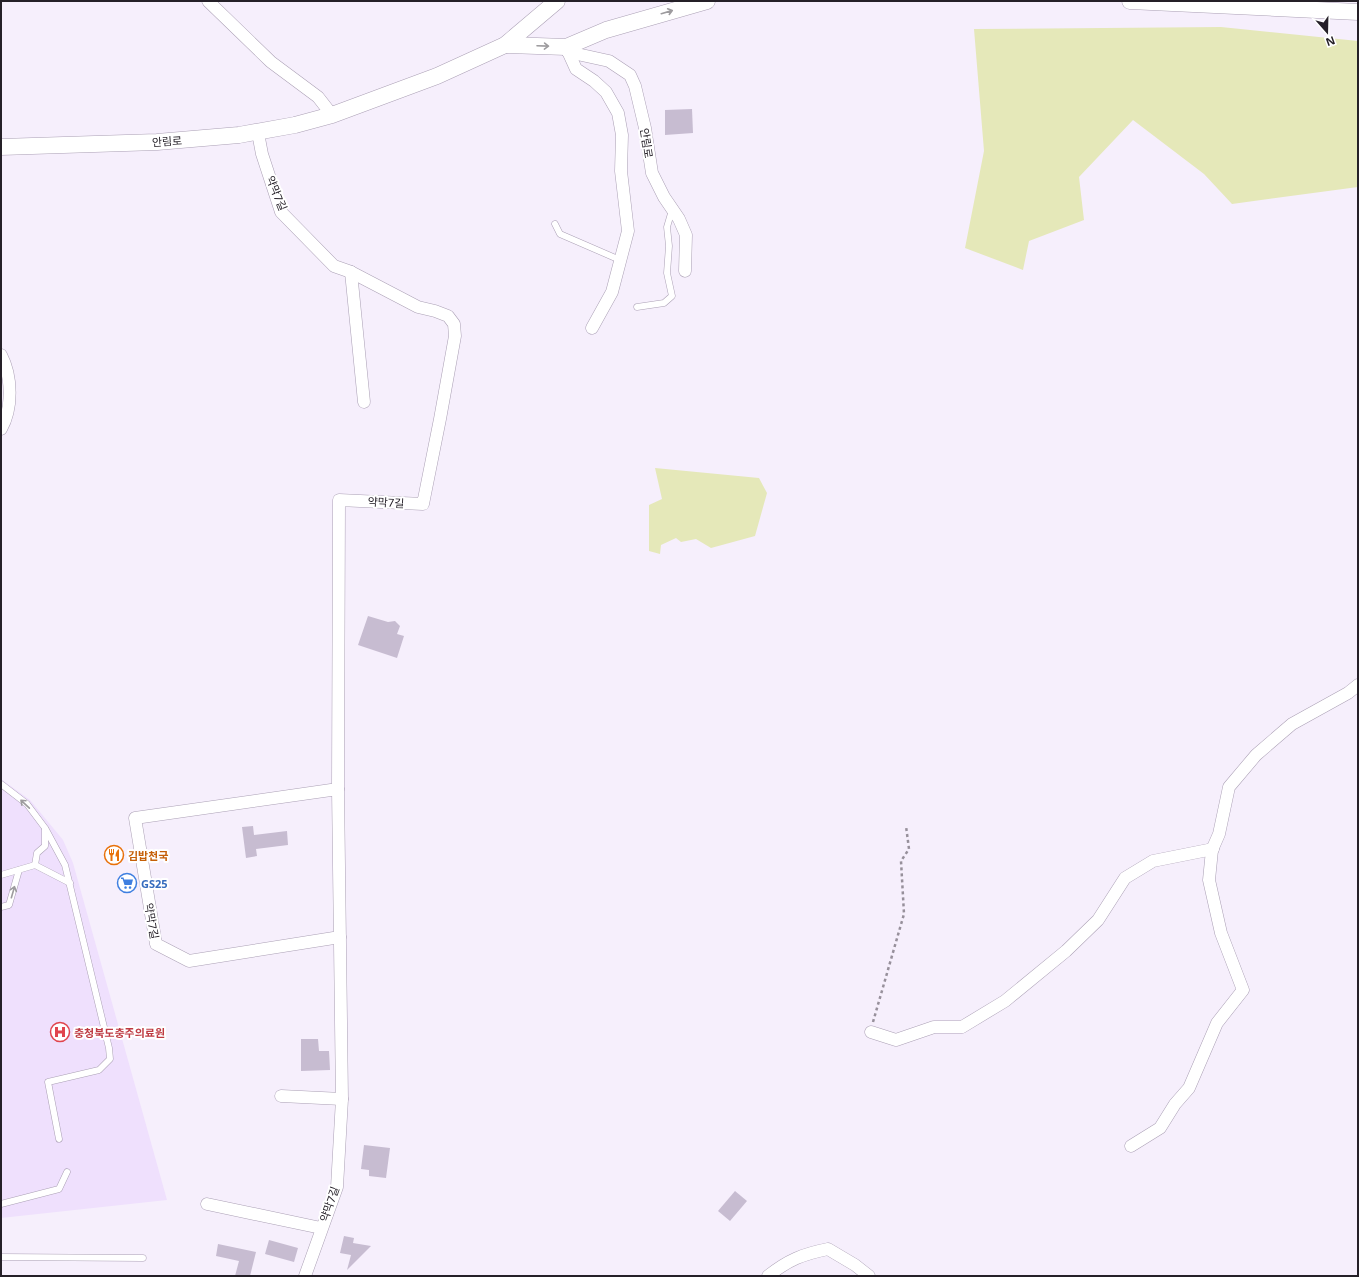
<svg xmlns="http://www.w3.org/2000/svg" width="1359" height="1277" viewBox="0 0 1359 1277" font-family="'Noto Sans','Noto Sans KR',sans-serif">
  <rect width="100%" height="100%" fill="#f6effc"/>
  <polygon fill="#efe0fd" points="1,779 30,800 63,840 73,863 167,1200 1,1218"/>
  <g fill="#e5e8b9">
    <polygon points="1221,27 1358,41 1358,187 1232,204 1204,174 1133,120 1079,177 1084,220 1029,241 1023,270 965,248 984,151 974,29"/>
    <polygon points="655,468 759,478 767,493 755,536 711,548 696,539 681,542 676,538 661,545 660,554 649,551 649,505 662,499"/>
  </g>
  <g fill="#c7bcd1">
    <polygon points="692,109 693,133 665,135 665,110"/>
    <polygon points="368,616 388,622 395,621 400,626 397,634 404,636 397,658 358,645"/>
    <polygon points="253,826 254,835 287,831 288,845 256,849 257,856 246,858 242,827"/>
    <polygon points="301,1039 318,1039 319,1051 329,1051 330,1070 301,1071"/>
    <polygon points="364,1145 390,1148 386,1178 369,1176 369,1170 361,1169"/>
    <polygon points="735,1191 747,1201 730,1221 718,1211"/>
    <polygon points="344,1236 354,1238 353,1243 371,1246 347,1270 351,1255 340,1253"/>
    <polygon points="269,1240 298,1248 294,1262 265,1254"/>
    <polygon points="218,1244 256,1252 250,1276 235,1276 239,1261 216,1256"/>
  </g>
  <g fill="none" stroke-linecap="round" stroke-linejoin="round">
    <g stroke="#aba0b5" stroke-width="7">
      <g id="lane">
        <polyline points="555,224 560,234 620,260"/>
        <polyline points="637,307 664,303 672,296 667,273 669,246 667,227 672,210"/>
        <polyline points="1,784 27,804 45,828 65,865 109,1048 110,1059 99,1070 48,1082 59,1139"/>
        <polyline points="35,865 37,853 45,846 45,829"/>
        <polyline points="1,875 35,865 70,883"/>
        <polyline points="1,907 9,905 19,870"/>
        <polyline points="1,1204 59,1189 67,1172"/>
        <polyline points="1,1257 143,1258"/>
      </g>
    </g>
    <g stroke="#aba0b5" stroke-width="13">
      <g id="street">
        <polyline points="208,1 271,62 318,97 332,115"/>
        <polyline points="566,47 576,69 594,81 606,92 618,113 622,135 621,171 628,231 612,292 592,328"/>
        <polyline points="568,52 609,61 630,75 635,86 645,128 652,173 664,197 679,219 686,235 685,271"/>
        <polyline points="258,133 262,154 281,212 334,266 351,272 418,307 435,311 448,316 454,324 455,336 440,419 423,504 339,500 338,789 342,1099 337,1187 305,1276"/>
        <polyline points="351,272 364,402"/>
        <path d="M1 355C12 376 13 408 1 429"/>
        <polyline points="338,789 135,818 156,944 189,961 340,937"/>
        <polyline points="871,1032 896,1040 934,1027 962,1027 1005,1001 1066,951 1098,920 1125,878 1153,861 1213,849"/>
        <polyline points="281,1096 342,1099"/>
        <polyline points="1131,1146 1160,1128 1175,1104 1189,1088 1217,1023 1243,990 1221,933 1209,880 1212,850 1219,834 1229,787 1256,755 1292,724 1348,693 1358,685"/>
        <polyline points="207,1204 321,1228"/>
        <path d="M768 1276C788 1260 803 1254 828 1249L855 1265 869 1276"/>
      </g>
    </g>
    <g stroke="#aba0b5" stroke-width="17">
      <g id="secondary">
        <polyline points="1130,1 1358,12"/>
        <polyline points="505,45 566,47 606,30 707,1"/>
        <polyline points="1,147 157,142 239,135 295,125 332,115 437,76 505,45 557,1"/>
      </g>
    </g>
    <polyline stroke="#97909b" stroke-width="2.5" stroke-dasharray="3 3" stroke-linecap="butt" points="873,1022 904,914 901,861 909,849 906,826"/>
    <use href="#lane" stroke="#fff" stroke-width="6"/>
    <use href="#street" stroke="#fff" stroke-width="12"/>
    <use href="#secondary" stroke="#fff" stroke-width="16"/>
  </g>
  <defs><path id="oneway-shaft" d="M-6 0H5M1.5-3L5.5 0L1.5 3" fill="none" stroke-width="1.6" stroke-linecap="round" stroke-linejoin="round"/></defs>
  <g stroke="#9d9b9e">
    <use href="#oneway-shaft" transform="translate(667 12) rotate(-16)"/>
    <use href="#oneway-shaft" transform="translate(543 46) rotate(2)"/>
    <use href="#oneway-shaft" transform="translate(25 804) rotate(-137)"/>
    <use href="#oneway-shaft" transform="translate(13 892) rotate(-74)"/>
  </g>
  <defs>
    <g id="restaurant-ring" transform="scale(1)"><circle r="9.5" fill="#fff" stroke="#e8710a" stroke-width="1.5"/><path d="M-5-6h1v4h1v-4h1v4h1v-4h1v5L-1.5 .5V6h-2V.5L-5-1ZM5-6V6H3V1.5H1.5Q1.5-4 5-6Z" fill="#e8710a"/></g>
    <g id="supermarket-ring" transform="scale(1)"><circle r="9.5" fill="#fff" stroke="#3f7fe0" stroke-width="1.5"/><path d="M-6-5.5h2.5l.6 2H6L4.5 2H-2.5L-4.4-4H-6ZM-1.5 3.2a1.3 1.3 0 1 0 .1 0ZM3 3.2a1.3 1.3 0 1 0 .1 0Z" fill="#3f7fe0"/></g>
    <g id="hospital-ring" transform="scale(1)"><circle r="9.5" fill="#fff" stroke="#e0444e" stroke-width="1.5"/><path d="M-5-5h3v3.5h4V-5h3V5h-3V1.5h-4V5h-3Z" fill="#e0444e"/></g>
  </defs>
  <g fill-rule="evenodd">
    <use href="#restaurant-ring" x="114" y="855"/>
    <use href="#supermarket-ring" x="127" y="883"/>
    <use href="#hospital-ring" x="60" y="1032"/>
  </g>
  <g text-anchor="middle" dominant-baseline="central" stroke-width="4" stroke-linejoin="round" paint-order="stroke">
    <g font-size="11" fill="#252028" stroke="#fff">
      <text transform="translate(167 141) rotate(-4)">안림로</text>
      <text transform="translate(647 143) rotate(81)">안림로</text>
      <text transform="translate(277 193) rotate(68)">약막7길</text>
      <text transform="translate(386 502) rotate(3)">약막7길</text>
      <text transform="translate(152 921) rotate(80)">약막7길</text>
      <text transform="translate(329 1204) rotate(-71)">약막7길</text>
    </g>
    <g font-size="11" font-weight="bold" fill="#c56008" stroke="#fff" text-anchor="start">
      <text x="128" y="855">김밥천국</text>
    </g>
    <g font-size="11" font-weight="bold" fill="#366cbe" stroke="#fff" text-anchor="start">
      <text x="141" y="883">GS25</text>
    </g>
    <g font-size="11" font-weight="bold" fill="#be3a42" stroke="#fff" text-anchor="start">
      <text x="74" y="1032">충청북도충주의료원</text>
    </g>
  </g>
  <rect width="1359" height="1277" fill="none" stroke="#252028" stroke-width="4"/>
  <g transform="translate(1327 32) rotate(160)" stroke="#ffffff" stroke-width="3" paint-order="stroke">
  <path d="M0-3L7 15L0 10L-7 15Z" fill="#252028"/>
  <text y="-6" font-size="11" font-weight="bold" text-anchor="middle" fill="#252028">N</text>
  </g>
</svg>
